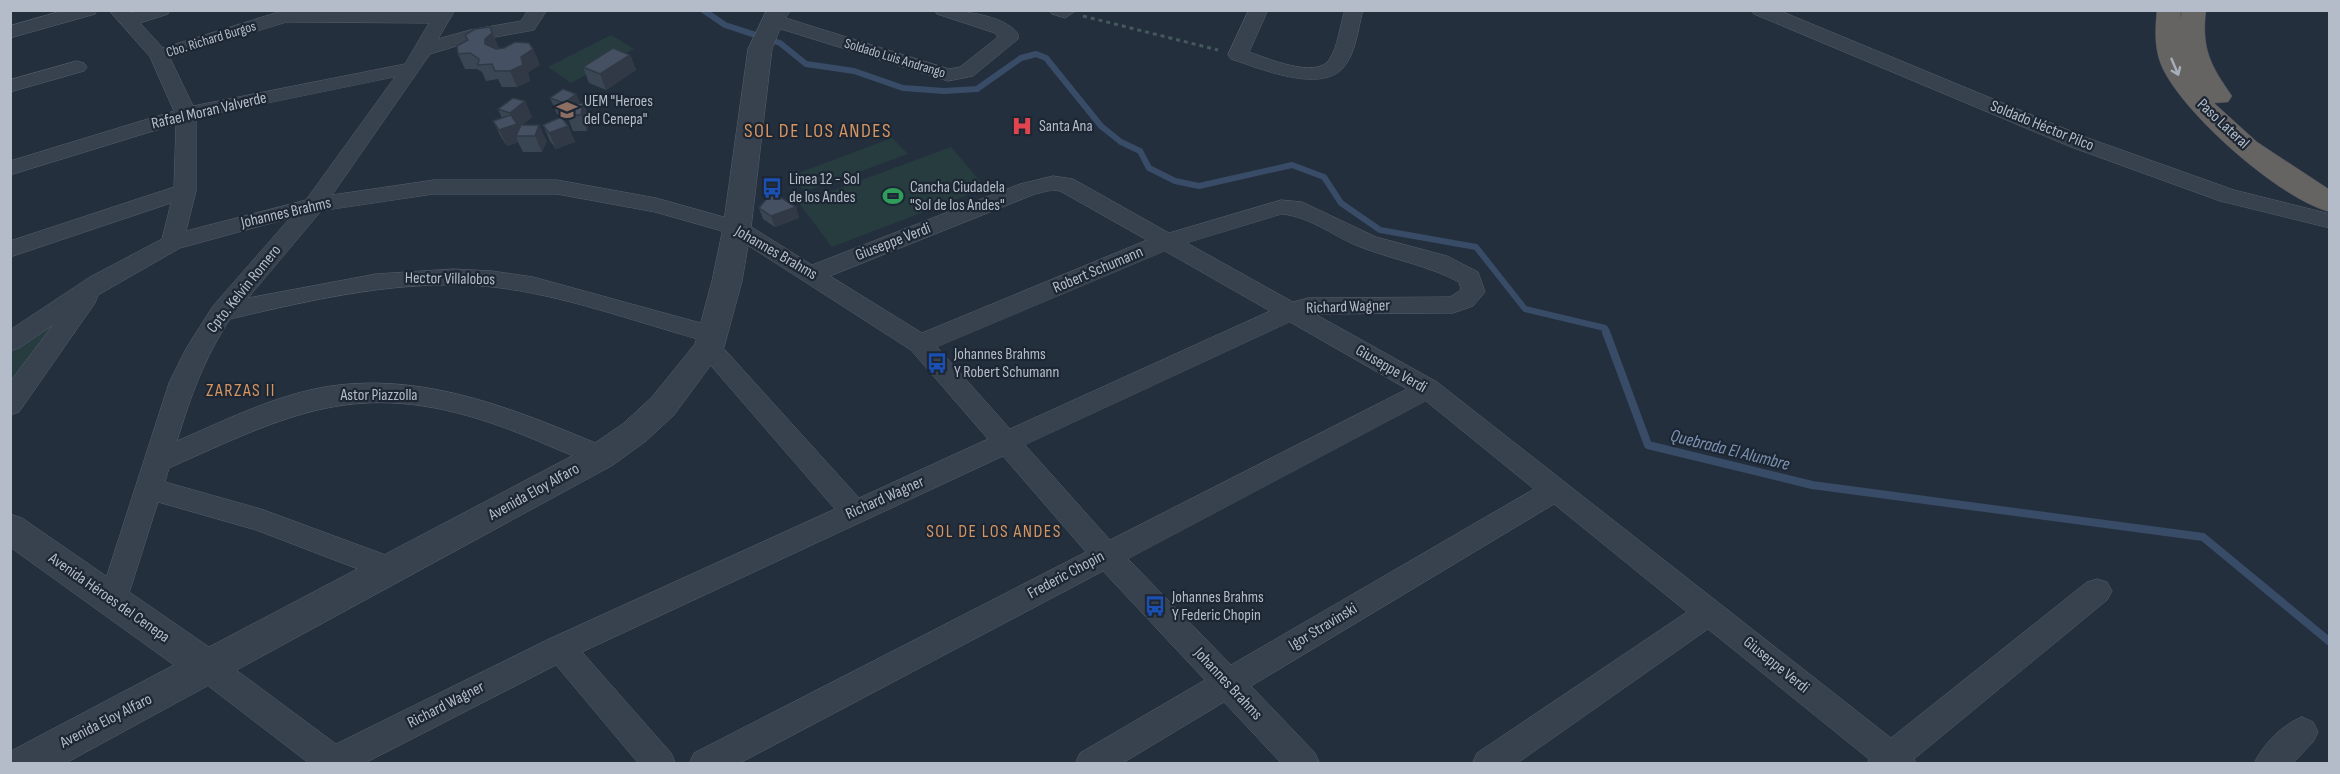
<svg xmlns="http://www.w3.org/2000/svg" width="2340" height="774" viewBox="0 0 2340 774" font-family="'Sofia Sans Condensed',sans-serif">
  <rect width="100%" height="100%" fill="#242f3e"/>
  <g fill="#263c3f">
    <polygon points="611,35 634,49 571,83 548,67"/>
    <polygon points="892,138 908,154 804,192 793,175"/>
    <polygon points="951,147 986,188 832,247 799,203"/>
    <polygon points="59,315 60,318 11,385 11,351"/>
  </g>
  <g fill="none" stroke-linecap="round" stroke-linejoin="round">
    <polyline stroke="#394c67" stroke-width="6" points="703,10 725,25 780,43 806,64 854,71 903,88 944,91 977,89 1021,58 1036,54 1046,58 1101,126 1121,142 1140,151 1149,168 1175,181 1199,186 1292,165 1324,177 1341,203 1380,230 1476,247 1525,309 1605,328 1607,333"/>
    <polyline stroke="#394c67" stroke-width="8" points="1606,332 1648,445 1812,485 2203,537 2330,642"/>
    <g stroke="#565f6c" stroke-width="1">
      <g id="minor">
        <polygon points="65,10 97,10 95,14 10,38 10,26"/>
        <path d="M109 10H129L131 13 140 10H170L168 14 140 23 163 48 285 10H455L438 39 470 30 521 21 528 10H547L534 30 473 41 430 54 332 195 434 180H557L656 198 745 223 812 265 1020 184 1053 176 1073 179 1169 233 1281 200 1302 202 1376 237 1447 256 1478 272 1485 292 1473 306 1453 313 1315 314 1437 382 1891 738 2087 582 2097 579 2107 582 2112 591 2107 600 1914 759 1916 764H1867L1869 759 1708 629 1516 764H1472L1477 753 1687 612 1554 504 1251 686 1315 753 1320 764H1282L1224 702 1121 764H1075L1080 753 1205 680 1103 571 738 764H689L694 753 1086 552 1003 456 582 652 671 753 676 764H639L556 665 363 764H310L198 678 194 668 198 658 209 654 220 658 336 744 549 639 835 509 700 353 697 347 701 340C633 321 563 295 493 287 404 278 316 299 230 319 204 359 191 395 177 441 226 420 277 394 331 386 429 372 521 412 610 449L614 456 610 463 601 466C564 454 528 435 491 423 357 378 290 414 169 468L165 482 261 509 402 561 406 570 402 579 392 582 256 530 158 502 123 612 113 616 103 612 98 603 169 383 187 347 213 306 290 218 180 248 98 295 95 303 19 412 10 415V382L53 325 19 348 10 351V330L90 277 162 239 171 203 10 257V241L174 187 176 124 10 175V161L174 111 150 57ZM287 22 429 23 405 64 193 106 170 58ZM395 77 306 200 186 231 196 191V118ZM1053 190 1060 191 1147 240 922 333 830 276 1035 194ZM434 194H557L655 212 729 233 911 350 988 439 859 498 717 341 722 334 719 328 533 277 492 271 453 269 376 274 248 298 321 211ZM1282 214C1312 217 1335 238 1363 248 1395 260 1429 266 1459 282L1461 290 1450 297 1308 298 1293 302 1187 243ZM1165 251 1270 311 1010 429 937 347ZM1290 322 1407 389 1110 540 1025 445ZM1426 401 1534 489 1231 665 1128 559Z"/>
        <path d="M935 10C958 10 1004 14 1018 34V39L973 76 948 81 765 24 763 20 772 14 779 16 949 69 960 67 998 37 995 33 937 14Z"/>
        <polygon points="1050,10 1073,10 1074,12 1065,18 1052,14"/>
        <path d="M1249 10H1268L1249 52C1267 58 1315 79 1329 60 1338 47 1340 25 1345 10H1363C1358 28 1356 54 1343 68 1320 94 1259 68 1231 59L1228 55Z"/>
        <polygon points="1752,10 1778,10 2085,137 2234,190 2330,214 2330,228 2220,201 2071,147 1754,14"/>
        <polygon points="77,61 84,63 87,67 84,71 10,92 10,80"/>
        <path d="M2302 717 2313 722 2318 732 2313 742 2292 764H2254C2262 745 2283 724 2302 717Z"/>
      </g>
    </g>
    <g stroke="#565f6c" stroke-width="1">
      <polygon id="tertiary" points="767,10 791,10 783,21 772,49 751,228 742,281 724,347 674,415 646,441 613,465 64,764 10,764 11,751 174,665 10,547 10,514 22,518 209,647 589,447 624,423 652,397 695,344 712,281 723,228 748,49"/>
    </g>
    <g stroke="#434c59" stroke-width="1">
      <path id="trunk" d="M2157 10H2181L2180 20 2182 10H2206C2201 49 2211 66 2232 96L2228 102 2214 103 2257 142 2330 190V212C2280 199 2186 116 2163 69 2154 50 2155 31 2157 10Z"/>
    </g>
    <polyline stroke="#44595c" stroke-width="3" stroke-dasharray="4 4" stroke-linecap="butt" points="1083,16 1218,50"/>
    <use href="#minor" fill="#38414e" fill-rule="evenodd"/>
    <use href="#tertiary" fill="#38414e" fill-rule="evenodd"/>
    <use href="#trunk" fill="#656462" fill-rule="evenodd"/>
  </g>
  <g fill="#3b4654">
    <polygon points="490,27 499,49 533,49 540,65 528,72 530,81 517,87 502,87 498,79 486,81 482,72 477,69 465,69 458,54 467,40 465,35"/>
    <polygon points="630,55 636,70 606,90 589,83 583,67"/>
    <polygon points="576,94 580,103 583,103 589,118 587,131 573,131 568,118 557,114 550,98"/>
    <polygon points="525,101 532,117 522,125 547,141 542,152 523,152 518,142 507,146 501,137 493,121 502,118 498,109"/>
    <polygon points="543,125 568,126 575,142 556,149 550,141"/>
    <polygon points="796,207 799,218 775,227 763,219 759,208"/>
  </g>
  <g fill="#303945">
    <polygon points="490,27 499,49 492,54 485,44 485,39"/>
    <polygon points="533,49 540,65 528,72 530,81 517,87 510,71 521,57"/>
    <polygon points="630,55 636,70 606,90 600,74"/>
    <polygon points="576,94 582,107 583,103 589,118 587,131 581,115 569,115 564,103"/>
    <polygon points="525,101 532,117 519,128 516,136 518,142 507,146 499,130 516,124 510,113"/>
    <polygon points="539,125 547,141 542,152 535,136"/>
    <polygon points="568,126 575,142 556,149 549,133"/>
    <polygon points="796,207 799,218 775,227 771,216"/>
  </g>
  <g fill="#455162" stroke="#303945" stroke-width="1.5">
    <polygon points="490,27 492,33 485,39 485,44 496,49 504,48 515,42 529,43 533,49 521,57 523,65 510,71 495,71 492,64 478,65 479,59 470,53 458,54 457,46 468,40 465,35 475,29"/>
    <polygon points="613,48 630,55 600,74 583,67"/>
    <polygon points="563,89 576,94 564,103 550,98"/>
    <polygon points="513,98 525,101 510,113 498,109"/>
    <polygon points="583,103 581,115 567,115 569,104"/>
    <polygon points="511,115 517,124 499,130 493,121"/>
    <polygon points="561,117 568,126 549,133 543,125"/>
    <polygon points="521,125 539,125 535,136 516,136"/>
    <polygon points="772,192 796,207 771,216 759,208"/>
  </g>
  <defs><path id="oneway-shaft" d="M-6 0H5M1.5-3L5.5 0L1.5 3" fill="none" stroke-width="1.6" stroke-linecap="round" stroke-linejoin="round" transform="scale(1.5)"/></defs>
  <use stroke="#a8afba" href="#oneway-shaft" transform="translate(2175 67) rotate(67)"/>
  <defs>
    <g id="school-bare" transform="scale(1.62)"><path d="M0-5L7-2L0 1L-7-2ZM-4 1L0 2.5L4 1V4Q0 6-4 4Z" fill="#8d6e63" stroke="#1d2633" stroke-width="2.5" paint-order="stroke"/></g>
    <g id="hospital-bare" transform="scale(1.62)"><path d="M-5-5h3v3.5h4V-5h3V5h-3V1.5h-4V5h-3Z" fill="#e0444e" stroke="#1d2633" stroke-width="2.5" paint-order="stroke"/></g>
    <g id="bus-bare" transform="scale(1.62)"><path d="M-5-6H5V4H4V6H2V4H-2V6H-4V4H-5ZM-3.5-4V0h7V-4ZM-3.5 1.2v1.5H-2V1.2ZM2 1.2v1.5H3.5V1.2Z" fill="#1a4fb4" stroke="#1d2633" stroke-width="2.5" paint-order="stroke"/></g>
    <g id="stadium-bare" transform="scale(1.62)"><path d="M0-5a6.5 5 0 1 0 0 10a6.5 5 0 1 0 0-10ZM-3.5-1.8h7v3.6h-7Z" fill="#2e9e5b" stroke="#1d2633" stroke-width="2.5" paint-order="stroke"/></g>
  </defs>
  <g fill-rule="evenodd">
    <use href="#school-bare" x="567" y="110"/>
    <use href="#hospital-bare" x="1022" y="126"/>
    <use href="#bus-bare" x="772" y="188"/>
    <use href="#stadium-bare" x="893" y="196"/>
    <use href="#bus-bare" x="937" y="363"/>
    <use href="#bus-bare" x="1155" y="606"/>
  </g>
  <g text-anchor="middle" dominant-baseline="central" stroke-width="4.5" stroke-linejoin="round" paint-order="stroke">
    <g font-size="14" fill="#b4bcc9" stroke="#1d2633">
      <text transform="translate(211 39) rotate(-17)">Cbo. Richard Burgos</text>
      <text transform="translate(895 58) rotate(17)">Soldado Luis Andrango</text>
    </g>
    <g font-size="16" fill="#b4bcc9" stroke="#1d2633" text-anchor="start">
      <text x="584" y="101">UEM "Heroes<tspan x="584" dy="18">del Cenepa"</tspan></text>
      <text x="1039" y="126">Santa Ana</text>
      <text x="789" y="179">Linea 12 - Sol<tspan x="789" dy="18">de los Andes</tspan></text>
      <text x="910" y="187">Cancha Ciudadela<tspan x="910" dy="18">"Sol de los Andes"</tspan></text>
      <text x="954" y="354">Johannes Brahms<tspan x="954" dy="18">Y Robert Schumann</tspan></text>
      <text x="1172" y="597">Johannes Brahms<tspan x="1172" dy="18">Y Federic Chopin</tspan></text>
    </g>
    <g font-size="16" fill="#b4bcc9" stroke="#1d2633">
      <text transform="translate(209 111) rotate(-13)">Rafael Moran Valverde</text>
      <text transform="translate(2223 124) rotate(43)">Paso Lateral</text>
      <text transform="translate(2042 126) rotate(22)">Soldado Héctor Pilco</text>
      <text transform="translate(286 213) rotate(-13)">Johannes Brahms</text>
      <text transform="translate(893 242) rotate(-21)">Giuseppe Verdi</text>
      <text transform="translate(776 253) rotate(30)">Johannes Brahms</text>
      <text transform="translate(1098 270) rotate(-23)">Robert Schumann</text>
      <text transform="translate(450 279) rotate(1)">Hector Villalobos</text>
      <text transform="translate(244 289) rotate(-51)">Cpto. Kelvin Romero</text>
      <text transform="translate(1348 307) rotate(-2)">Richard Wagner</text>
      <text transform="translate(1391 369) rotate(30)">Giuseppe Verdi</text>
      <text x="379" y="395">Astor Piazzolla</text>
      <text transform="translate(534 492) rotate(-29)">Avenida Eloy Alfaro</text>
      <text transform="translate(885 498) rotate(-24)">Richard Wagner</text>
      <text transform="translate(1066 575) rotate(-28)">Frederic Chopin</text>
      <text transform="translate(109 598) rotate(35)">Avenida Héroes del Cenepa</text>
      <text transform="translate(1323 627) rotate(-31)">Igor Stravinski</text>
      <text transform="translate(1776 665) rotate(39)">Giuseppe Verdi</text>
      <text transform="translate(1228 684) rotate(47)">Johannes Brahms</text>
      <text transform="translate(446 705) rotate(-27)">Richard Wagner</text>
      <text transform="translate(106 721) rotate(-27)">Avenida Eloy Alfaro</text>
    </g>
    <g font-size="18" letter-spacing="1.5" fill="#d59563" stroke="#1d2633">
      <text x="241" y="390">ZARZAS II</text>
      <text x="994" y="531">SOL DE LOS ANDES</text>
    </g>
    <g font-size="18" font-style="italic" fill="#7c92b1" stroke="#1d2633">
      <text transform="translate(1730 450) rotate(14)">Quebrada El Alumbre</text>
    </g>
    <g font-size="20" letter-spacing="1.5" fill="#d59563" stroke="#1d2633">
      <text x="818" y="131">SOL DE LOS ANDES</text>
    </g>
  </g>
  <rect width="2340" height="774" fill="none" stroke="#b4bcc9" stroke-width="24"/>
</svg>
